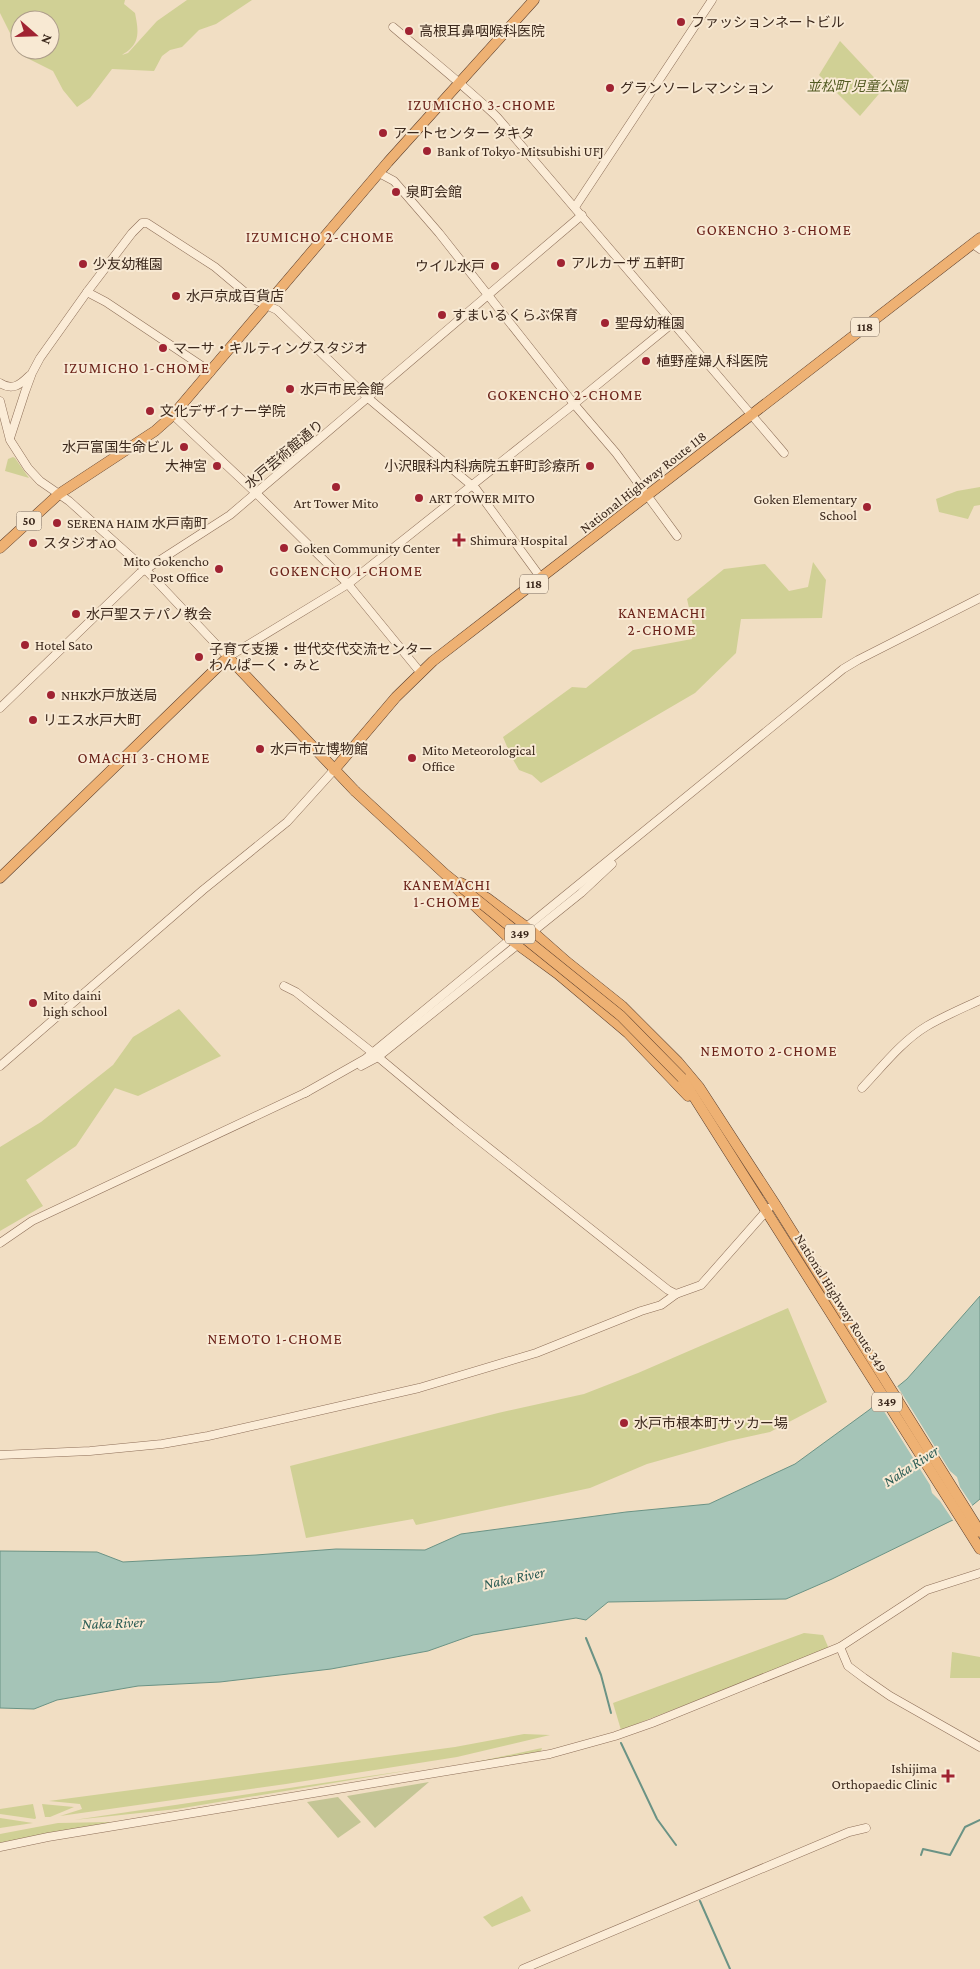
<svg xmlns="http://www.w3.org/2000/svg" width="980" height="1969" viewBox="0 0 980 1969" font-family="'Crimson Pro','Noto Sans JP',serif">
  <rect width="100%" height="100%" fill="#f1dec3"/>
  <g fill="#d0d095" fill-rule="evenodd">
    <path d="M0 0H125L124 4 135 13C137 24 141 39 131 48 129 51 124 53 122 55L128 53 157 21 187 0H252L216 24 199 30 182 47 170 50 162 56 154 71 112 69 90 98 77 107 63 90 53 71 21 55 0 13ZM20 20H50V50H20Z"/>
    <polygon points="840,41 884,88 860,116 819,75"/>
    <polygon points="13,457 15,458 29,478 5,471 8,459"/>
    <polygon points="980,487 980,505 974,506 968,519 939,512 936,499 957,491"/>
    <polygon points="813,562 826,580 822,618 741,619 736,653 695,693 541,783 532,775 519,770 511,756 503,737 572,687 586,688 633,650 692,639 694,630 687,599 724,569 765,564 789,591 808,587"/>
    <polygon points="179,1009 221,1056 138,1096 115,1088 76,1146 26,1180 43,1206 0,1231 0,1147 41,1122 113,1065 133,1037"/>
    <polygon points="788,1308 827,1402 770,1432 729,1441 647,1464 590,1488 416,1525 413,1519 306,1538 290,1466 498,1413 584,1394 638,1373"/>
    <polygon points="804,1633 823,1635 829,1649 621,1730 613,1703"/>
    <polygon points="952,1652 980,1657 980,1678 950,1678"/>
    <polygon points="524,1734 550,1735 457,1757 286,1784 60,1816 82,1809 80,1804 49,1801 455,1747"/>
    <polygon points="542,1748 540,1754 433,1771"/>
    <polygon points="417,1769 177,1809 74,1820"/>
    <polygon points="33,1804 36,1818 35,1819 0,1814 0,1809"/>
    <polygon points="42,1804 74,1807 50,1817 45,1817"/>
    <polygon points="0,1818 33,1823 0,1828"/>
    <polygon points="110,1822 108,1824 0,1843 0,1834 58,1823"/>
    <polygon points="522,1896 531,1911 492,1927 483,1917"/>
  </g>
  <g fill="#c4c595">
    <polygon points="429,1782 375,1828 347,1796"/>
    <polygon points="338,1797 361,1822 338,1838 307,1802"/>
  </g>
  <polygon fill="#a5c4b7" stroke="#6b9385" points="980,1296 980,1499 957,1518 832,1579 786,1599 608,1602 586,1620 576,1618 473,1635 428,1651 331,1669 220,1682 138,1686 57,1700 34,1709 0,1708 0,1551 97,1552 123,1562 256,1555 336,1549 425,1550 461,1534 626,1512 709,1504 795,1464 869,1410 907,1379"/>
  <polygon fill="#f1dec3" points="896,1384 950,1471 957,1477 960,1487 974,1508 954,1522 940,1501 932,1493 930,1485 877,1400"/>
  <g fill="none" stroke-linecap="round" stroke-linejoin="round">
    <g stroke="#6b9385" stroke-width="2">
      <polyline points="586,1638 601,1675 611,1713"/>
      <polyline points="621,1743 657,1819 676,1845"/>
      <polyline points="921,1855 923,1849 950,1855 965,1827 980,1820"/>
      <polyline points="700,1901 730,1969"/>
    </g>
    <g stroke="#8d6e58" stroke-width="9">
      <g id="tertiary">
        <path d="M393 27C428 57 464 85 497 117L784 453"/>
        <polyline points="379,173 394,181 439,233 574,404 616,453 677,536"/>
        <polyline points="575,207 712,0"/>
        <polyline points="973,244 980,249"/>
        <polyline points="87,292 106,302 202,366 210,373"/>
        <path d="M0 383C12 391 20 385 29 376"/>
        <polyline points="0,401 10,440 28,468 40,481 69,501 146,570 228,657 348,584 574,404 674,322"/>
        <polyline points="173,415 256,493 348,584 420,672"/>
        <polyline points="10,438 25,392 32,373 40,358 87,292 132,233 142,223 147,223 215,267 253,299 277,310 368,398 476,489 541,578"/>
        <polyline points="0,708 140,573 230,515 582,215"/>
        <polyline points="524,929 843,669 858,660 980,598"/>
        <polyline points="530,934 581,893 612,864"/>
        <polyline points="284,986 296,992 378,1057 456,1122 668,1290 676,1294 701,1285 769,1208"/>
        <polyline points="0,1066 203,890 287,822 334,770"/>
        <polyline points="361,1066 378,1057 521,942"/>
        <path d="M862 1088C882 1067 902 1041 927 1026 944 1016 963 1008 980 1000"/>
        <polyline points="305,1093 365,1059 513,937"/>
        <polyline points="0,1243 32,1221 307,1092"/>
        <polyline points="0,1455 90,1451 162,1444 208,1436 419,1388 536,1353 641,1311 661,1305 676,1294"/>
        <polyline points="980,1573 927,1590 840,1647 848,1666 864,1678 890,1696 980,1747"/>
        <polyline points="0,1847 48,1837 550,1754 615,1736 652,1723 840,1647"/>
        <polyline points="523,1969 849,1832 866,1828"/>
      </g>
    </g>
    <g stroke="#5a3d2c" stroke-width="11">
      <g id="trunk">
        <polyline points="0,548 59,494 155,431 173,415 388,162 534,0"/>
        <polyline points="334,770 396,697 433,661 980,238"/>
        <polyline points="0,878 228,657 355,791"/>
        <polyline points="461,883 487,898 533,932 567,962 622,1006 678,1062 699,1087 775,1204 980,1532"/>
        <polyline points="454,886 510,939 558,974 628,1033 688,1096"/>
        <polyline points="682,1078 980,1549"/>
      </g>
    </g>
    <use href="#tertiary" stroke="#fbecd7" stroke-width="8"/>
    <use href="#trunk" stroke="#eeb173" stroke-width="10"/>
    <g stroke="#5a3d2c" stroke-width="11" stroke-linecap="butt">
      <polyline id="trunk-bridge" points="355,791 445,874 621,1016 682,1078"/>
    </g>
    <use href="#trunk-bridge" stroke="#eeb173" stroke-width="10"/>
  </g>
  <g fill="#a02332" stroke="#f8e9d3" stroke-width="2">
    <circle cx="681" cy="22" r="5"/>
    <circle cx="409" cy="31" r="5"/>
    <circle cx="610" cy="88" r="5"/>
    <circle cx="383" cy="133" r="5"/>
    <circle cx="427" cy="151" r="5"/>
    <circle cx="396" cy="192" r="5"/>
    <circle cx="561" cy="263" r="5"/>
    <circle cx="83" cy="264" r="5"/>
    <circle cx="495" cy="266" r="5"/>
    <circle cx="176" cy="296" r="5"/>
    <circle cx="442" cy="315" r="5"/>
    <circle cx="605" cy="323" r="5"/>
    <circle cx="163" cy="348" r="5"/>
    <circle cx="646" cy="361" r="5"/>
    <circle cx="290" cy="389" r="5"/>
    <circle cx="150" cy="411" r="5"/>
    <circle cx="184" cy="447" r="5"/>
    <circle cx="217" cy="466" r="5"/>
    <circle cx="590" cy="466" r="5"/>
    <circle cx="336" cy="487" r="5"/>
    <circle cx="419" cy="498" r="5"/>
    <circle cx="867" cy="507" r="5"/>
    <circle cx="57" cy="523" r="5"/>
    <path d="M456.5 532.5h5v5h5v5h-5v5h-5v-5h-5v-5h5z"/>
    <circle cx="33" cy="543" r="5"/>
    <circle cx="284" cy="548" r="5"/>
    <circle cx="219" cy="569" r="5"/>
    <circle cx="76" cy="614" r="5"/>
    <circle cx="25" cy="645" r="5"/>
    <circle cx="199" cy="657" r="5"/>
    <circle cx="51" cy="695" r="5"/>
    <circle cx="33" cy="720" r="5"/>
    <circle cx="260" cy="749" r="5"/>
    <circle cx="412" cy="758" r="5"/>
    <circle cx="33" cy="1003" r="5"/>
    <circle cx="624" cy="1423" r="5"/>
    <path d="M945.5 1768.5h5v5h5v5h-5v5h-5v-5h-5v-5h5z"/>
  </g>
  <g text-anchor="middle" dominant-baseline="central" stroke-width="4" stroke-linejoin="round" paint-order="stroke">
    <g fill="#f8e9d3" stroke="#746354" stroke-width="1">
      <rect x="851" y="317.5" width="28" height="19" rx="4"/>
      <rect x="16.5" y="511.5" width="25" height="19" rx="4"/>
      <rect x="520" y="574.5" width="28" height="19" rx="4"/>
      <rect x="505" y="924.5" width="30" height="19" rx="4"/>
      <rect x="872" y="1392.5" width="30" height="19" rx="4"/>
    </g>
    <g font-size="12" font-weight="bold" fill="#3c291d">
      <text x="865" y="327">118</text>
      <text x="29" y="521">50</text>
      <text x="534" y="584">118</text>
      <text x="520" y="934">349</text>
      <text x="887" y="1402">349</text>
    </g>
    <g font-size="14" fill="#3c291d" stroke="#f8e9d3" text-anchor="start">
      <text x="691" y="22">ファッションネートビル</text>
      <text x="419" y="31">高根耳鼻咽喉科医院</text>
      <text x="620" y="88">グランソーレマンション</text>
      <text x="393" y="133">アートセンター タキタ</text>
      <text x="437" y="151">Bank of Tokyo-Mitsubishi UFJ</text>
      <text x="406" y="192">泉町会館</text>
      <text x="571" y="263">アルカーザ 五軒町</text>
      <text x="93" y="264">少友幼稚園</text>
      <text x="485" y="266" text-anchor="end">ウイル水戸</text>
      <text x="186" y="296">水戸京成百貨店</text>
      <text x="452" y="315">すまいるくらぶ保育</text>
      <text x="615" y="323">聖母幼稚園</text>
      <text x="173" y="348">マーサ・キルティングスタジオ</text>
      <text x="656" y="361">植野産婦人科医院</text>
      <text x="300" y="389">水戸市民会館</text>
      <text x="160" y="411">文化デザイナー学院</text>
      <text x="174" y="447" text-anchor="end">水戸富国生命ビル</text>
      <text x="207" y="466" text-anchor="end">大神宮</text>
      <text x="580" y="466" text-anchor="end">小沢眼科内科病院五軒町診療所</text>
      <text x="429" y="498">ART TOWER MITO</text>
      <text x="857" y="499" text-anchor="end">Goken Elementary<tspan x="857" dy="16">School</tspan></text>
      <text x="336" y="503" text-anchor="middle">Art Tower Mito</text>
      <text x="67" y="523">SERENA HAIM 水戸南町</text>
      <text x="470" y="540">Shimura Hospital</text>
      <text x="43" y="543">スタジオAO</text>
      <text x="294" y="548">Goken Community Center</text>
      <text x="209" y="561" text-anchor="end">Mito Gokencho<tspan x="209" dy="16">Post Office</tspan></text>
      <text x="86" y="614">水戸聖ステパノ教会</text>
      <text x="35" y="645">Hotel Sato</text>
      <text x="209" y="649">子育て支援・世代交代交流センター<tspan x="209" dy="16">わんぱーく・みと</tspan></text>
      <text x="61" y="695">NHK水戸放送局</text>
      <text x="43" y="720">リエス水戸大町</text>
      <text x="270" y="749">水戸市立博物館</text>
      <text x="422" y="750">Mito Meteorological<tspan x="422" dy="16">Office</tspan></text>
      <text x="43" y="995">Mito daini<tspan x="43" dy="16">high school</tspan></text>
      <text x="634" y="1423">水戸市根本町サッカー場</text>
      <text x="937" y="1768" text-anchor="end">Ishijima<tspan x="937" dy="16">Orthopaedic Clinic</tspan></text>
    </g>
    <g font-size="14" font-style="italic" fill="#525a22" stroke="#f8e9d3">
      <text x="857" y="86">並松町 児童公園</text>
    </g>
    <g font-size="14" fill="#3c291d" stroke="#f8e9d3">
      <text transform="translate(284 454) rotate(-40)">水戸芸術館通り</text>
      <text transform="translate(643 482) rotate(-38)">National Highway Route 118</text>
      <text transform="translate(841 1303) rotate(58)">National Highway Route 349</text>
    </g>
    <g font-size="15" letter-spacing="1" fill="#6b2219" stroke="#f8e9d3">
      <text x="482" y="105">IZUMICHO 3-CHOME</text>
      <text x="774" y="230">GOKENCHO 3-CHOME</text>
      <text x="320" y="237">IZUMICHO 2-CHOME</text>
      <text x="137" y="368">IZUMICHO 1-CHOME</text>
      <text x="565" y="395">GOKENCHO 2-CHOME</text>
      <text x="346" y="571">GOKENCHO 1-CHOME</text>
      <text x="662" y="613">KANEMACHI<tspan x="662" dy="17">2-CHOME</tspan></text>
      <text x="144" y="758">OMACHI 3-CHOME</text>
      <text x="447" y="885">KANEMACHI<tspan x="447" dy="17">1-CHOME</tspan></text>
      <text x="769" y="1051">NEMOTO 2-CHOME</text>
      <text x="275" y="1339">NEMOTO 1-CHOME</text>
    </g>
    <g font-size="15" font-style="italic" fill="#2b5c54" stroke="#f8e9d3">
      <text transform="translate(911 1466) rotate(-33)">Naka River</text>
      <text transform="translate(514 1578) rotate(-12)">Naka River</text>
      <text transform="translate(113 1623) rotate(-2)">Naka River</text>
    </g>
  </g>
  <g transform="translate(35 35) rotate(110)"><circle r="24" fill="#f8e9d3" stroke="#ad9c8a"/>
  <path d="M0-4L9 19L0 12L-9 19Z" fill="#a02332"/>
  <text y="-8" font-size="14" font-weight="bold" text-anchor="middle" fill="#3c291d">N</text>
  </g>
</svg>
